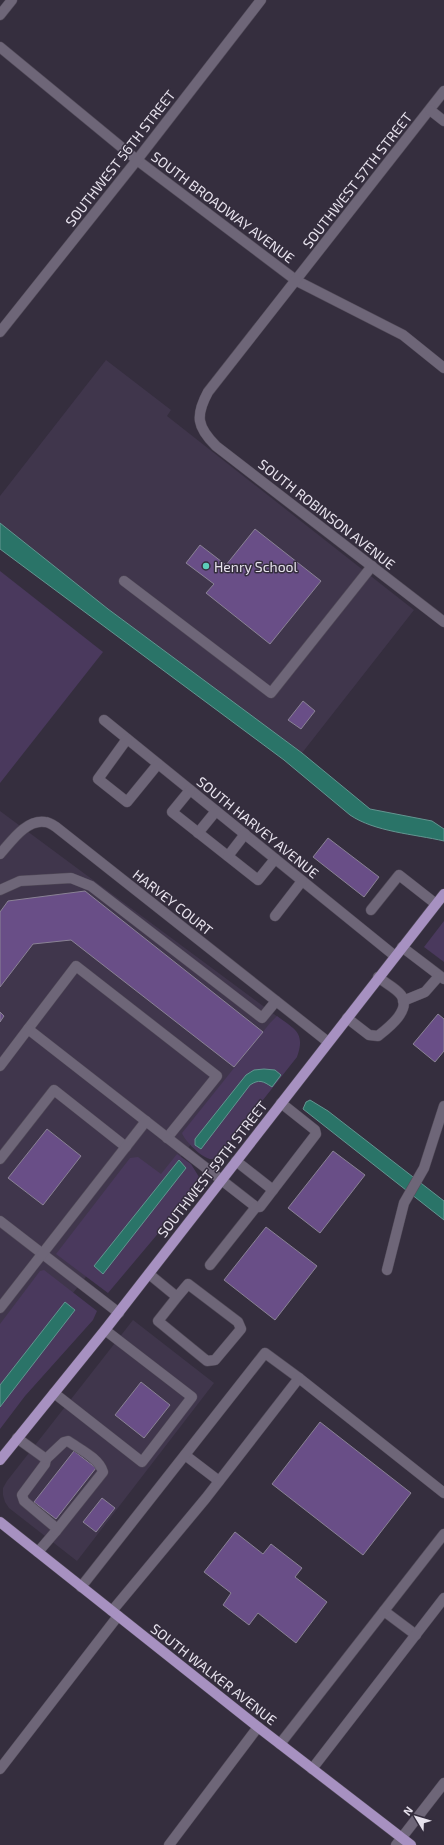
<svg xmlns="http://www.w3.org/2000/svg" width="444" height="1845" viewBox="0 0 444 1845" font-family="'Exo 2',sans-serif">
  <rect width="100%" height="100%" fill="#352e3e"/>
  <g fill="#40364c">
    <polygon points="106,360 171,410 167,416 414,610 302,753 108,609 0,523 0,496"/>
    <polygon points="0,811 290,1026 246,1075 0,1385"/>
    <polygon points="133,1320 214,1383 77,1561 9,1508 5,1502 3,1495 3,1488 7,1481"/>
  </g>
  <g fill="#4a395d">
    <polygon points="0,571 103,652 0,783"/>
    <polygon points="444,921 444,962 424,947"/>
    <path d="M277 1016C294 1029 306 1032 297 1057L225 1148C222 1152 217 1158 213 1159 204 1161 184 1140 182 1133L270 1023Z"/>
    <polygon points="177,1154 191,1164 199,1177 198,1186 108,1293 56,1254 130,1158 138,1157 161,1174"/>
    <polygon points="44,1270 97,1311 93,1320 25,1396 0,1429 0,1324 40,1271"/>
  </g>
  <g fill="#2a7468" stroke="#639590">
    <path d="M0 523 108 609 302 753 370 809 432 821 444 829V841C414 834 375 832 350 815L284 760 0 549Z"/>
    <path d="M264 1069 275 1070 281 1075 272 1087C263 1081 259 1079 250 1085L201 1149 195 1145V1139L246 1075 254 1070Z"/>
    <polygon points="310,1100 328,1111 444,1201 444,1220 303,1109 306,1102"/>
    <polygon points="179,1160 186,1168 103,1274 94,1266"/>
    <polygon points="65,1302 75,1310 0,1407 0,1385"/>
  </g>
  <g fill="#694e87" stroke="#8a8295">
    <polygon points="255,529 321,581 270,644 206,593 214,584 186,563 200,545 226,565"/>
    <polygon points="303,701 315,711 301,729 288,720"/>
    <polygon points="328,838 379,877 364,897 313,857"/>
    <polygon points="85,891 263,1032 234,1067 71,940 33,944 0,987 0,912 8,901"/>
    <polygon points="0,1012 4,1016 0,1022"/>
    <polygon points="438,1014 444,1019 444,1051 435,1062 413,1044"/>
    <polygon points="47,1129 81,1156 43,1205 8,1178"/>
    <polygon points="333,1151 365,1175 320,1233 288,1208"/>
    <polygon points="266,1227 317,1266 275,1320 224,1280"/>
    <polygon points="141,1382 170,1405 144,1438 115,1415"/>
    <polygon points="320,1422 411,1493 363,1555 272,1484"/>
    <polygon points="74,1451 96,1468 56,1519 34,1502"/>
    <polygon points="102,1498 115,1508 96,1532 83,1522"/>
    <polygon points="235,1532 263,1554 271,1544 302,1568 295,1577 327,1602 296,1643 258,1613 249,1625 223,1605 231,1593 204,1572"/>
  </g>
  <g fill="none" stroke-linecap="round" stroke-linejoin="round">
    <g stroke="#524b59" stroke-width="11">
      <g id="minor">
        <polyline points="0,15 12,0"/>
        <polyline points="0,47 137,160 297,281 403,335 444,368"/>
        <path d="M444 91 208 392C195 416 197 427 216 446L444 622"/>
        <polyline points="430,110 444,121"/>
        <polyline points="0,332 137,160 261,0"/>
        <polyline points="124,581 271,693 372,566"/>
        <polyline points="104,720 395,956"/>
        <polyline points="127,739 98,779 127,802 158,764"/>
        <polyline points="190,790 172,812 258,880 275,859"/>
        <polyline points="198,833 216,811"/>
        <path d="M0 854C11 842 26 819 45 822 48 822 53 825 56 827L328 1042"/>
        <polyline points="228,856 245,834"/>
        <polyline points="0,890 20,881 71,878 91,886 262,1018 276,1001"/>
        <polyline points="371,910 399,875 436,904"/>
        <polyline points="275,916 302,881"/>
        <polyline points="402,947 444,979"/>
        <polyline points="403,1001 425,992 439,976"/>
        <path d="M347 1018 369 1035 378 1036C388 1028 412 1010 401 995 396 988 385 983 378 977"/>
        <polyline points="28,1029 76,966 217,1076 167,1138"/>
        <polyline points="0,1066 28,1029 256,1207 260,1207 273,1190"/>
        <polyline points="0,1159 54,1090 126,1147"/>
        <polyline points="236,1161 273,1190 316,1134 315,1130 281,1103"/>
        <polyline points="0,1221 119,1313"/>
        <polyline points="210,1265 256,1207"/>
        <polyline points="387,1270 404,1203 424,1168 444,1106"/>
        <polyline points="149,1274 177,1297 158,1321 207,1361 215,1360 241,1329 238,1322 188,1284 177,1297"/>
        <polyline points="0,1308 146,1121"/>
        <polyline points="299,1378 444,1493"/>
        <polyline points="54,1393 142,1462 192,1397 105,1330"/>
        <polyline points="17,1438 46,1459 45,1464 22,1495 24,1501 55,1527 56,1531 38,1552"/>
        <polyline points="185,1455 219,1481"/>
        <path d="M46 1459 64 1442 68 1441C79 1449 99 1458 103 1472L56 1531"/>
        <polyline points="81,1587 265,1353 299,1378 206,1498 112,1611"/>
        <polyline points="384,1611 416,1635"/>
        <polyline points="280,1744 444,1534"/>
        <polyline points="0,1769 118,1616"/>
        <polyline points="312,1769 444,1598"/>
        <polyline points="169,1845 258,1727"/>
        <polyline points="396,1845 444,1783"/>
      </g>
    </g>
    <g stroke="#524b59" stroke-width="11">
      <g id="major">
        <polyline points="0,1460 105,1330 444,894"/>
        <polyline points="0,1522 258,1727 411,1845"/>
      </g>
    </g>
    <use href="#minor" stroke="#6e6678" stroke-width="10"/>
    <use href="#major" stroke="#a791c1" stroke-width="10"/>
  </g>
  <circle fill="#5cceba" stroke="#352e3e" stroke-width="1.5" cx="206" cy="566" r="4"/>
  <g text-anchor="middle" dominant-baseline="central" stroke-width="3" stroke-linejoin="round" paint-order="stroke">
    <g font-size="14" fill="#e7e2ed" stroke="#352e3e">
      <text transform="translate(120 158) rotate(-52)">SOUTHWEST 56TH STREET</text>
      <text transform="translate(357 180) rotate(-52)">SOUTHWEST 57TH STREET</text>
      <text transform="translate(223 207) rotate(37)">SOUTH BROADWAY AVENUE</text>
      <text transform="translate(327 514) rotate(38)">SOUTH ROBINSON AVENUE</text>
      <text transform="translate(258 827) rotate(39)">SOUTH HARVEY AVENUE</text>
      <text transform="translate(173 902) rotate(38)">HARVEY COURT</text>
      <text transform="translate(212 1169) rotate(-52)">SOUTHWEST 59TH STREET</text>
      <text transform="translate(214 1674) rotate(38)">SOUTH WALKER AVENUE</text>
    </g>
    <g font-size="14" fill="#e7e2ed" stroke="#352e3e" text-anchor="start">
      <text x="214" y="566">Henry School</text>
    </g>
  </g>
  <g transform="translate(416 1817) rotate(308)" stroke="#352e3e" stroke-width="3" paint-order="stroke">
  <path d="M0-3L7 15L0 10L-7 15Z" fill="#e7e2ed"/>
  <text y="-6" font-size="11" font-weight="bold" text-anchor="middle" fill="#e7e2ed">N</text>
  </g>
</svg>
